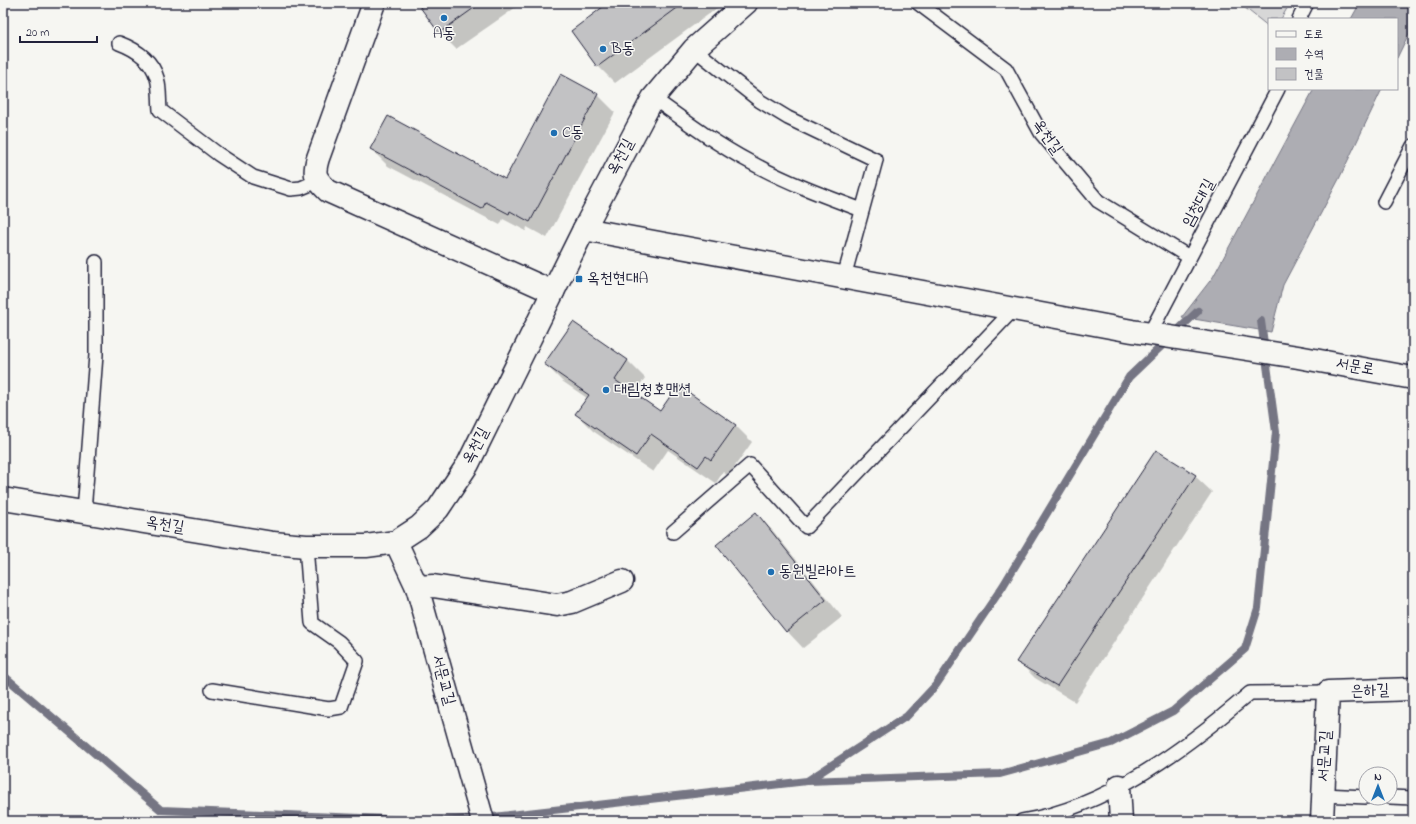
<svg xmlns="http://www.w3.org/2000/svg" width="1416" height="824" viewBox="0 0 1416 824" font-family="'Indie Flower','Poor Story',sans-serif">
  <rect width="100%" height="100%" fill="#f6f6f2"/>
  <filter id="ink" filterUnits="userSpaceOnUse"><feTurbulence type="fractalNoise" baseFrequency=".025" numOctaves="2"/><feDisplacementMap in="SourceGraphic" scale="8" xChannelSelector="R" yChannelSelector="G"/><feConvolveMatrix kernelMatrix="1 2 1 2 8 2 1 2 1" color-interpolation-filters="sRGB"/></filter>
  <g filter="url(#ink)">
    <polygon fill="#d7d7d7" stroke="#7c7c89" points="1239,3 1290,3 1281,19 1269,19 1269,27"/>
    <g fill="#adadb3" stroke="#757583">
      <polygon points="1360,3 1413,3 1413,25 1397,58 1397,19 1351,19"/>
      <polygon points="1314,89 1382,89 1339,179 1283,285 1271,332 1182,317 1213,277"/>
    </g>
    <g fill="#0003">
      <polygon points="419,3 522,3 456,49 439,32"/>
      <polygon points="610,3 724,3 615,83 598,66 572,31"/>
      <polygon points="561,76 598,95 615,112 547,238 527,227 526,231 503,219 500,225 388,166 371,149 505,180"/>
      <polygon points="574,323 628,361 645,378 633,394 660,412 735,425 752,442 728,476 723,472 716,483 668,450 653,472 593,431 576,414 587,398 562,381 545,364"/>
      <polygon points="1195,476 1212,492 1075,702 1035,678 1018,661"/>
      <polygon points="756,514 773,531 842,617 803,648 787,631"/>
    </g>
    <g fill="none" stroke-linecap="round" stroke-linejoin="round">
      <g stroke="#757583" stroke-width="8">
        <polyline points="3,675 161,810 436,821 475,819 807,781 907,716 936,685 1003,586 1129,377 1198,311"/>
        <polyline points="808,781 1000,774 1111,743 1173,711 1245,649 1258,608 1276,432 1261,321"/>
      </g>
    </g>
    <g fill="#c2c2c4" stroke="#22223b">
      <polygon points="417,3 481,3 439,33"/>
      <polygon points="608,3 684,3 597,67 571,31"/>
      <polygon points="561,74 598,94 530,222 510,211 509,214 486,202 482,209 370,149 388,116 505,179"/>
      <polygon points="573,322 628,360 615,380 660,411 678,385 736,425 711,460 706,456 698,467 651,434 636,456 575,414 589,395 544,364"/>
      <polygon points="1156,450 1196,475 1057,686 1016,662"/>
      <polygon points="756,512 826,600 786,632 716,545"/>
    </g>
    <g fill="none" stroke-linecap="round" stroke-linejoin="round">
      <g stroke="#22223b" stroke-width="16">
        <g id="lane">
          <polyline points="918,3 1006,69 1041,133 1098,201 1189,257"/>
          <polyline points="1299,19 1307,3"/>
          <path d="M119 43C135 49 152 60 157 78 160 88 159 100 160 110L218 154 253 177 291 189 301 188 318 181"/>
          <polyline points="694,49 760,101 788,118 876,160 844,277"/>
          <path d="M653 98C685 121 716 144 750 162 786 182 824 196 862 210"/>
          <polyline points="1384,202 1413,146"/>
          <polyline points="1150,333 1278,89"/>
          <polyline points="84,512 96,355 96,262"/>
          <polyline points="673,532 750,465 806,527 1014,309"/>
          <polyline points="212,690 329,709 341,707 357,661 339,642 312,623 306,546"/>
          <polyline points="1323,795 1366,797"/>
          <polyline points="1390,797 1413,798"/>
          <path d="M1022 821C1108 807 1186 748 1250 693L1328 692"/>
        </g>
      </g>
      <g stroke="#22223b" stroke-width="25">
        <g id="street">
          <path d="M374 3 318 158C313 175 315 178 328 191L553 292"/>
          <polyline points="584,229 653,98 694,49 746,3"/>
          <polyline points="396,542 417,587 483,821"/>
          <polyline points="417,587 433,586 557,605 572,602 622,581"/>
          <polyline points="1119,786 1121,821"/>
          <polyline points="1322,821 1328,692 1413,689"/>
        </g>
      </g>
      <g stroke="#22223b" stroke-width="25">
        <polyline id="secondary" points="3,499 273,543 306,546 366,546 396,542 419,527 438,509 468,464 584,229 1132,331 1298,357 1413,378"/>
      </g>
      <use href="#lane" stroke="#f6f6f2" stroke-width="13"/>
      <use href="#street" stroke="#f6f6f2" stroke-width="22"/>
      <use href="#secondary" stroke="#f6f6f2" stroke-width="22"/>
    </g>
  </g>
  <g fill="#1f6fb2" stroke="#f6f6f2" stroke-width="1.5">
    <circle cx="444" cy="18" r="4"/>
    <circle cx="603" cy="49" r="4"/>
    <circle cx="554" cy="133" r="4"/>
    <rect x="575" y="275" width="8" height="8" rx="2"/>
    <circle cx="606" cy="390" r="4"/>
    <circle cx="771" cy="572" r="4"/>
  </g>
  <g text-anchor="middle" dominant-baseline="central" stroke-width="3" stroke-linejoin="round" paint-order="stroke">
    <g font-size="16" fill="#22223b" stroke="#f6f6f2" text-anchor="start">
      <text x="444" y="34" text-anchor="middle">A동</text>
      <text x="611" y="49">B동</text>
      <text x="562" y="133">C동</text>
      <text x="587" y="279">옥천현대A</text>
      <text x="614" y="390">대림청호맨션</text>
      <text x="779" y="572">동원빌라아트</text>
    </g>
    <g font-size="16" fill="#22223b" stroke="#f6f6f2">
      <text transform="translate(1047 137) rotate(54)">옥천길</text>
      <text transform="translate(621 157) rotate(-62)">옥천길</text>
      <text transform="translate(1199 203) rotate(-62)">임청대길</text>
      <text transform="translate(1355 367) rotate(10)">서문로</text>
      <text transform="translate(476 446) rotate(-63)">옥천길</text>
      <text transform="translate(165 525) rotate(9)">옥천길</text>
      <text transform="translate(443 680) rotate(75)">서문교길</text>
      <text transform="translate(1370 691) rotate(-2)">은하길</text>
      <text transform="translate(1325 756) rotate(-87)">서문교길</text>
    </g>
  </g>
  <rect width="1416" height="824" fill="none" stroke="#f6f6f2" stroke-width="16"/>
  <rect x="8" y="8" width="1400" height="808" fill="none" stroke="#22223b" stroke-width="1.5" filter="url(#ink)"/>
  <rect x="1268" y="18" width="130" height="72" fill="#f6f6f2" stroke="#a1a1a9"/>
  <rect x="1276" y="31" width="20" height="6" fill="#f6f6f2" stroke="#a1a1a9"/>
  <text x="1304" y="38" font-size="12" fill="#22223b">도로</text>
  <rect x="1276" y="48" width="20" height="12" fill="#adadb3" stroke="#a1a1a9"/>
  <text x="1304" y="58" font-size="12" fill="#22223b">수역</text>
  <rect x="1276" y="68" width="20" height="12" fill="#c2c2c4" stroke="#a1a1a9"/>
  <text x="1304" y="78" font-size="12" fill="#22223b">건물</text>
  <g transform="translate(1378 786)"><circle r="19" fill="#f6f6f2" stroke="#a1a1a9"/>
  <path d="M0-3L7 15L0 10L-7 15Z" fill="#1f6fb2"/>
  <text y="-6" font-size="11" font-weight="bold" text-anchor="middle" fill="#22223b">N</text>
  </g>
  <path d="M20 36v6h77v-6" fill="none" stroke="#22223b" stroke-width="2"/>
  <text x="26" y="36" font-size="12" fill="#22223b" stroke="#f6f6f2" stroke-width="3" paint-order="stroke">20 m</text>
</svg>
